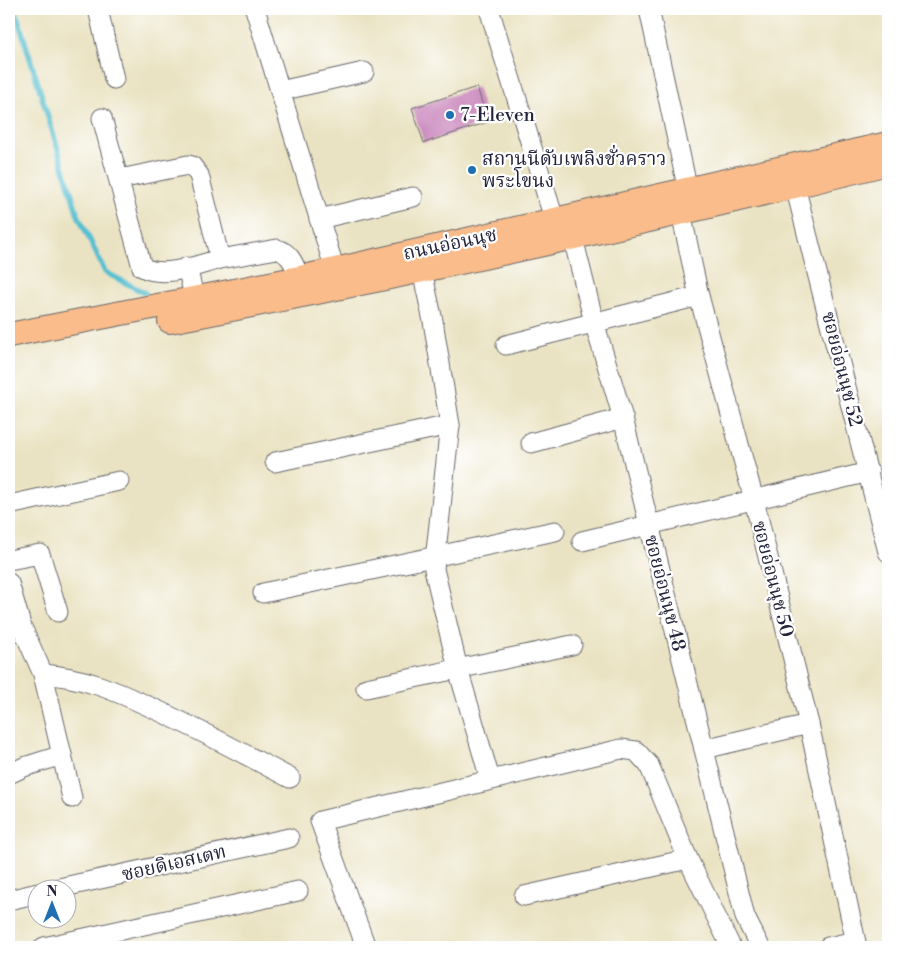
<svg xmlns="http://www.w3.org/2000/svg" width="897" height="956" viewBox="0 0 897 956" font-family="'Libre Bodoni','Noto Serif Thai',serif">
  <rect width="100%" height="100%" fill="#fff"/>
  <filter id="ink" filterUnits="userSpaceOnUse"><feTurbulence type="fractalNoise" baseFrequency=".02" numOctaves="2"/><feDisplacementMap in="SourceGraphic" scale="10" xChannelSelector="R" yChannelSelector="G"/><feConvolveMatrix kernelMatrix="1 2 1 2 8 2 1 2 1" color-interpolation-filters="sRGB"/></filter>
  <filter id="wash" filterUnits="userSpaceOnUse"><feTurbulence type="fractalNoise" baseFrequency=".0096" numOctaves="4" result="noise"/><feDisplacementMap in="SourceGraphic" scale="20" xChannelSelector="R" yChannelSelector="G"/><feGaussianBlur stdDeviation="1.12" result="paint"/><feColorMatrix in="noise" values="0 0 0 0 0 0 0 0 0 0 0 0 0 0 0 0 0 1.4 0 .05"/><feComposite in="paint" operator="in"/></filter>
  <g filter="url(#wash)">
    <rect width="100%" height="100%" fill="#eae3c3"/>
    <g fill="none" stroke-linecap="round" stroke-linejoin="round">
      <polyline stroke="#55bfd1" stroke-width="5.5" points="15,9 78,215 105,272 145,293"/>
    </g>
    <g id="blocks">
      <polygon fill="#cc8dc0" points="477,87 488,122 424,143 412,108"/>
    </g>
  </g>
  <g filter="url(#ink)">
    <use href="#blocks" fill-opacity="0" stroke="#68666b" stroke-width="1"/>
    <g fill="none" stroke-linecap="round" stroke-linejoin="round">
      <g stroke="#68666b" stroke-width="21">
        <g id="minor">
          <polyline points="98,9 114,79"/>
          <polyline points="255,9 335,270"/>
          <polyline points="489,9 555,222"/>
          <polyline points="649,9 688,191"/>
          <polyline points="280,91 364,72"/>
          <path d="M102 118 142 267C164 279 197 265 220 259L199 175 192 166 188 165 120 179"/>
          <polyline points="795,186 888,552"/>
          <polyline points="681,213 699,296 754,500 809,724 857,947"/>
          <polyline points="319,219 413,197"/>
          <polyline points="573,238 594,322 623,418 745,917 760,947"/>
          <path d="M220 259 277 249C291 253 294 265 300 278"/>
          <polyline points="187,267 195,300"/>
          <polyline points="422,271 433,321 450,425 434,569 458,669 490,779"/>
          <polyline points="506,345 699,296"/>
          <polyline points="531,443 623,418"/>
          <polyline points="275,462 450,425"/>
          <polyline points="9,505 119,481"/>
          <polyline points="582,541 869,472"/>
          <polyline points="9,560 40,554 58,612"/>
          <polyline points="9,583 21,625 43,674 72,798"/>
          <polyline points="263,593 555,531"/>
          <path d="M43 674C82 677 111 689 146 705 195 727 242 753 290 778"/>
          <polyline points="366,688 572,645"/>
          <polyline points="704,749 809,724"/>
          <polyline points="9,774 24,767 62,755"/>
          <polyline points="59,888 289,838"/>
          <polyline points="524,896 688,859"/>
          <polyline points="9,900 38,893"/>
          <polyline points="44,947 298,891"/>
          <polyline points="366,947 320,821 621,749 636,751 649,765 688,859 731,947"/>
          <polyline points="828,947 855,941"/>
        </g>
      </g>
      <g stroke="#68666b" stroke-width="26">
        <g id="major">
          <path d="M170 321C411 275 650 222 888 163"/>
          <polyline points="9,335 300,278 888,144"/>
        </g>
      </g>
      <use href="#minor" stroke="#fff" stroke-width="19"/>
      <use href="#major" stroke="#f9bc8a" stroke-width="24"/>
    </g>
  </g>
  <g fill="#1f6fb2" stroke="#fff" stroke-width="2">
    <circle cx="450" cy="115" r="5"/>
    <circle cx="472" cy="170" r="5"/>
  </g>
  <g text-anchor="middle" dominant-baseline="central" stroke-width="4.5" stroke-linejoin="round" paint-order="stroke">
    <g font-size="19" fill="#22223b" stroke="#fff" text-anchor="start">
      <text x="460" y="115">7-Eleven</text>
      <text x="482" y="159">สถานนีดับเพลิงชั่วคราว<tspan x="482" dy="22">พระโขนง</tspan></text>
    </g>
    <g font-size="19" fill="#22223b" stroke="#fff">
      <text transform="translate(450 244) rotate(-12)">ถนนอ่อนนุช</text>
      <text transform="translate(842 369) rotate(76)">ซอยอ่อนนุช 52</text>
      <text transform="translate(773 579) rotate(76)">ซอยอ่อนนุช 50</text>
      <text transform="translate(665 593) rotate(76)">ซอยอ่อนนุช 48</text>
      <text transform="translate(174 863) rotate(-13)">ซอยดิเอสเตท</text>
    </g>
  </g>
  <rect width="897" height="956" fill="none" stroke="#fff" stroke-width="30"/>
  <g transform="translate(52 904)"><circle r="24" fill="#ffffff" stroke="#a7a7b1"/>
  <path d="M0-4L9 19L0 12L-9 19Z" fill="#1f6fb2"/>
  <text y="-8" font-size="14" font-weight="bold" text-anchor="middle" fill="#22223b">N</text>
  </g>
</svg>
